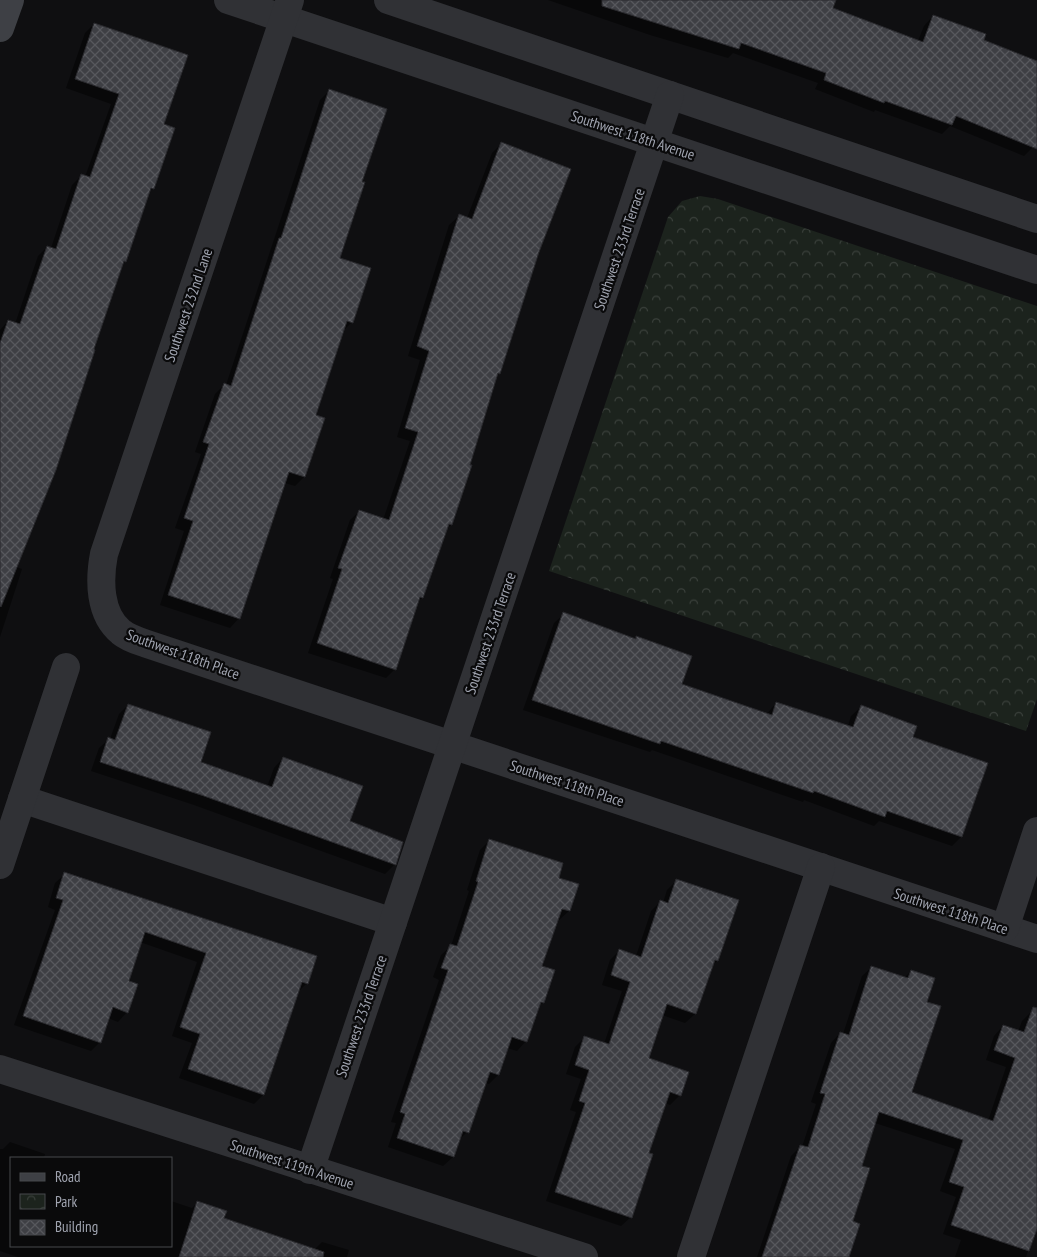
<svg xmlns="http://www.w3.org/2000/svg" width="1037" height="1257" viewBox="0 0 1037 1257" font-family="'PT Sans Narrow',sans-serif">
  <defs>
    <pattern id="park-crowns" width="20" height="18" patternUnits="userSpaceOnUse" patternTransform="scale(1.25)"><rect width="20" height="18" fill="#1c231d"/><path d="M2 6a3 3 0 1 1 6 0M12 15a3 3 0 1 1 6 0" fill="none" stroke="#3a403b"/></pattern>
    <pattern id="building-cross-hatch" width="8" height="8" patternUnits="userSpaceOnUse" patternTransform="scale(1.25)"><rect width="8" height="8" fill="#3e3f44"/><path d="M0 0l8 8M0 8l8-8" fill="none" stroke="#57585d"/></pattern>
  </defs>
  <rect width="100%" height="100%" fill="#0f0f11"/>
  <polygon fill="url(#park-crowns)" points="700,196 718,199 1037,306 1037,699 1026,731 549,571 668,217 682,201"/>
  <g fill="#0007">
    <polygon points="548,0 835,0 832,8 918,41 924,26 933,16 983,40 1037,63 1037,137 1033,147 1024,156 950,126 942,134 875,110 874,112 815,89 818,83 733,53 728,58 650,35"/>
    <polygon points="94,24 163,125 153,188 148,192 125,261 121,265 16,567 22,569 0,637 0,330 8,321 15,324 38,256 47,247 51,248 72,185 81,176 85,177 111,104 66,88 85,33"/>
    <polygon points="329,91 360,182 339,258 352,322 342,332 315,416 324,419 304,477 295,486 285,483 239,618 230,628 160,605 184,531 175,528 201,454 195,452 215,394 224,385 226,385 320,100"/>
    <polygon points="501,144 538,252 499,373 496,376 451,525 446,530 422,598 418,601 395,669 386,678 308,653 333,579 330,578 350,520 360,511 383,520 410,441 397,437 420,360 408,356 449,225 459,216 467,218 492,153"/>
    <polygon points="564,614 635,640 637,638 680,684 766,715 776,703 848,726 851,716 861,707 912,738 961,837 952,846 879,821 874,826 804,800 803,802 652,750 650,752 523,710 554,623"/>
    <polygon points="128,705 200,763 267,787 274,768 283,758 348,822 395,864 385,874 194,805 91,771 99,748 109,739 110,739 119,714"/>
    <polygon points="490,840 557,878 569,911 559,920 557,919 540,967 543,1002 538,1007 526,1041 517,1051 507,1048 498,1075 489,1084 485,1083 467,1132 458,1141 453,1157 443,1166 388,1147 396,1123 391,1122 439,980 433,977 441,955 451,946 469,891 467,890 480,850"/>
    <polygon points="65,874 307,983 297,993 263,1095 254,1104 179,1078 192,1043 172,1036 197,962 140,942 127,982 127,1012 118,1022 108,1018 100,1042 91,1051 14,1025 55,910 48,907 55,883"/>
    <polygon points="677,880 717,961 711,967 695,1014 685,1023 662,1015 647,1059 680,1095 670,1105 665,1103 648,1154 631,1217 621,1226 546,1201 576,1112 570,1110 581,1079 566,1074 575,1047 585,1037 604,1044 622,991 602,985 610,960 619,951 636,956 651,911 660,902 663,903 667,890"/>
    <polygon points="872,967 904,978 911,971 926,1003 910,1093 988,1121 1006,1067 986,1060 994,1036 1003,1026 1018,1032 1022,1021 1031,1012 1037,1014 1037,1223 1026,1257 955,1257 961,1240 943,1234 956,1197 940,1191 955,1149 875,1123 861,1166 848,1257 757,1257 791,1156 801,1146 802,1147 816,1104 811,1102 831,1043 840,1033 843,1034 862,976"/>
    <polygon points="10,1142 45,1154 44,1158 11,1158 11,1246 171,1246 171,1201 192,1208 197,1203 223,1219 314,1250 322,1242 349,1250 347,1257 18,1257 0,1251 0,1149 3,1149"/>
  </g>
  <g fill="url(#building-cross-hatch)" stroke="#29292d">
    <polygon points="602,0 836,0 833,8 923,42 933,15 986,34 984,40 1037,61 1037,149 956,116 952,125 885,101 884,103 824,80 826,73 741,43 739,49 602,6"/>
    <polygon points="94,23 188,55 164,124 175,128 154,189 151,188 126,262 124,261 94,349 95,350 56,470 1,607 0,606 0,343 8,320 20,324 47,246 56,249 81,174 90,177 119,94 75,79"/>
    <polygon points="329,89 387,109 362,182 365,182 340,258 371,268 353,323 347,321 316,415 325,418 305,477 289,472 240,619 168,595 193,521 184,518 209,444 203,442 224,383 231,386 279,238 281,238"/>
    <polygon points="501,142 571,169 539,252 500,374 498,373 470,465 472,465 452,525 449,524 423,598 420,597 396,670 317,643 342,569 338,568 359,510 389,520 418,432 405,428 429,351 417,346 459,214 472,219"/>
    <polygon points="563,612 636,639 636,636 692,656 682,684 772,715 776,702 853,727 861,705 917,726 913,737 988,763 962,837 887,811 885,817 814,791 813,793 661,741 660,744 532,700"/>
    <polygon points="128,704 211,732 201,762 272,787 283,757 363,786 350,821 403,842 396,865 204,796 100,762 108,737 115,740"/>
    <polygon points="489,839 563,863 559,878 579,884 570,911 562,909 542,966 555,970 544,1003 541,1002 527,1042 512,1037 499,1075 490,1072 469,1133 463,1131 454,1157 397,1138 405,1114 400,1112 448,970 441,968 450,944 457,946 478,882 476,881"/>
    <polygon points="64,872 317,956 308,984 302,982 264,1095 188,1069 200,1034 180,1027 206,953 145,932 129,981 138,984 128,1013 113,1007 101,1043 23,1016 63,900 56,898"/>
    <polygon points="676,879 739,900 718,961 715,960 696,1014 667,1004 649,1058 689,1072 681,1096 670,1092 649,1153 653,1154 632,1218 555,1192 585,1103 579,1101 589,1070 575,1065 584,1036 609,1044 630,982 611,975 619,949 641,957 660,900 668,903"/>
    <polygon points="871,966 908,978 911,970 935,978 927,1002 941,1006 912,1092 993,1121 1015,1058 994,1050 1003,1025 1024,1032 1033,1007 1037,1008 1037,1229 1029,1251 951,1225 964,1187 949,1182 963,1140 879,1112 862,1166 870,1168 853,1221 860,1224 849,1257 762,1257 800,1145 808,1147 825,1094 820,1093 840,1032 849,1035"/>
    <polygon points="197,1201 227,1211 224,1218 324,1252 323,1257 179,1257"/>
  </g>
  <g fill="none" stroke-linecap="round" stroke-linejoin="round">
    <g stroke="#303135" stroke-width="28">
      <polyline points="228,0 1037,270"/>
      <path d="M290 0 104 554C99 580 99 614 121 632 128 638 138 641 147 644L1037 939"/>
      <polyline points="388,0 1037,219"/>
      <polyline points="22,799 393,922"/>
      <polyline points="0,865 66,667"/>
      <polyline points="1005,928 1037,831"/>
      <polyline points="0,1069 584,1257"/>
      <polyline points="310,1170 670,95"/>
      <polyline points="691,1257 821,867"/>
    </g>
    <polyline stroke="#3e4045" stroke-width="28" points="0,28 10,0"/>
  </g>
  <g text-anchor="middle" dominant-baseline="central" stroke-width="4.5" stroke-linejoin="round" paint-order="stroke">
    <g font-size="15" fill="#a1a5b1" stroke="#0a0a0b">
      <text transform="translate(633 135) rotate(18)">Southwest 118th Avenue</text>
      <text transform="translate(619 249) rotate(-71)">Southwest 233rd Terrace</text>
      <text transform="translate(188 305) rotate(-71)">Southwest 232nd Lane</text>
      <text transform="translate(490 633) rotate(-71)">Southwest 233rd Terrace</text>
      <text transform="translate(183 654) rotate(20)">Southwest 118th Place</text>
      <text transform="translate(567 783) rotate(18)">Southwest 118th Place</text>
      <text transform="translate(951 911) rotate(18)">Southwest 118th Place</text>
      <text transform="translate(361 1016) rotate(-71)">Southwest 233rd Terrace</text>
      <text transform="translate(292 1164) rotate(18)">Southwest 119th Avenue</text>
    </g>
  </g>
  <rect x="10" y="1157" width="162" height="90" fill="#0a0a0b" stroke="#46484d"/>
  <rect x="20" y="1173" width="25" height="8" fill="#3e4045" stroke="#46484d"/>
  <text x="55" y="1182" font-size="15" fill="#a1a5b1">Road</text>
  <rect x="20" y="1194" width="25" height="15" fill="url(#park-crowns)" stroke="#46484d"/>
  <text x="55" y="1207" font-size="15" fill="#a1a5b1">Park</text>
  <rect x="20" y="1220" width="25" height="15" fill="url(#building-cross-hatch)" stroke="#46484d"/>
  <text x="55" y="1232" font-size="15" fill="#a1a5b1">Building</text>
</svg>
